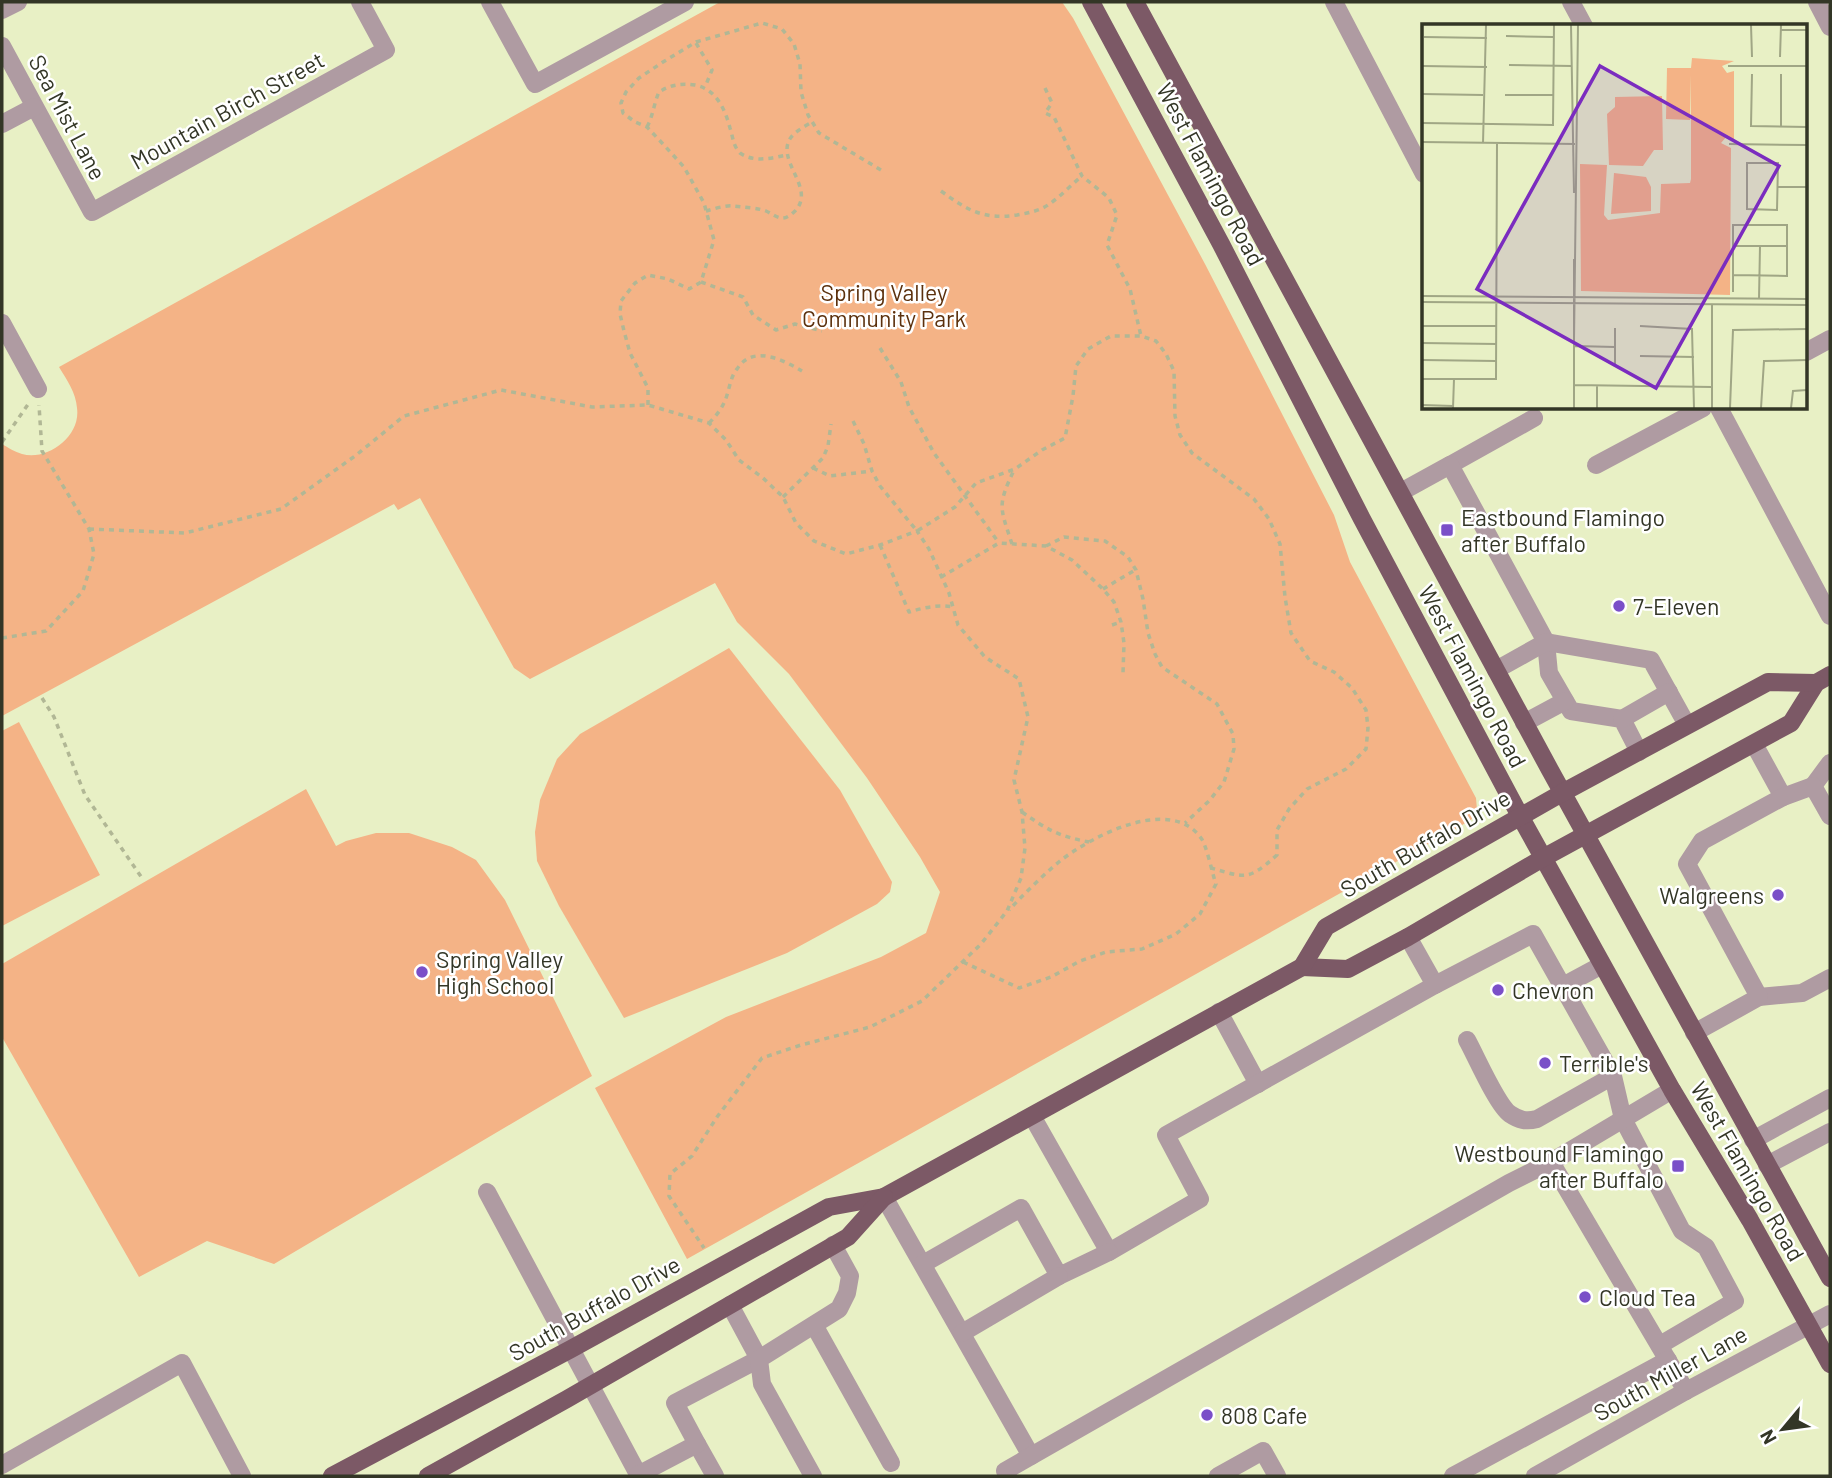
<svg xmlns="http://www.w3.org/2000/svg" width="1832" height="1478" viewBox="0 0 1832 1478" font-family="Barlow,sans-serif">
  <rect width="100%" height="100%" fill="#e8f0c5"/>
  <g fill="#f4b386">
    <path d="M720 2H1062L1073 18 1205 264 1334 515 1350 562 1476 798 1477 810 1471 820 687 1259 595 1088 726 1017 881 957 926 933 940 892 920 857 867 778 789 674 737 622 715 583 530 679 514 668 420 498 398 510 394 504 2 716V444C7 447 15 452 22 454 48 461 81 436 77 408 76 393 67 380 59 367Z"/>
    <polygon points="729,648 840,790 892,882 890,892 877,904 787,953 624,1018 559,906 537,861 535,832 540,800 557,759 580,734"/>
    <polygon points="19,722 100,875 2,926 2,731"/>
    <polygon points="306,789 336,846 346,841 376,833 409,833 452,847 476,860 505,900 592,1076 274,1264 207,1241 139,1277 2,1037 2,964"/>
  </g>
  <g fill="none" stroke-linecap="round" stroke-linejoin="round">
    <g stroke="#b1b795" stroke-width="3.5" stroke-dasharray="5 5" stroke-linecap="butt">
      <polyline points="696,43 712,70 705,87"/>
      <polyline points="1045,88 1052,103 1045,113 1054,117 1082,176 1109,198 1117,215 1107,245 1130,289 1141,336"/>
      <path d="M647 127C653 116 654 103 659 92 670 85 681 83 695 85 716 89 725 109 730 128 733 137 733 146 740 153 754 163 772 158 787 155"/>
      <path d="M941 191C967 210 983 220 1017 215 1028 213 1039 211 1048 205 1060 197 1071 185 1082 176"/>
      <path d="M706 211C714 209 725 205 733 206 741 207 759 208 766 211 777 216 782 224 795 211 815 190 781 165 788 143 791 133 804 127 812 122"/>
      <polyline points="701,282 743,297 753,315 776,330 795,324 822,331"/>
      <polyline points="880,348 901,382 909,407 934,453 999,543"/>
      <polyline points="648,405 648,388 630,353 624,331 620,314 621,301 635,283 648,275 668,279 689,289 701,282 714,240 704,203 684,167 663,144 647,127 635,122 623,113 621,103 626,92 639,78 663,62 696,42 762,23 782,29 794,44 800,64 801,92 808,115 819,133 881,170"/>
      <path d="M853 421 864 444 872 471 880 486 917 531 955 507 976 483 1015 469 1042 450 1065 438 1073 396 1076 366 1088 349 1111 336H1141L1156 341 1166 354 1174 371 1175 416 1180 435 1192 453 1254 499 1269 519 1280 544 1285 597 1291 633 1310 661 1334 672 1352 688 1366 710 1368 728 1366 749 1346 769 1307 789 1289 809 1277 830V855C1248 881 1246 878 1211 868"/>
      <path d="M709 423C717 415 724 406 727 395 730 386 731 376 737 369 753 344 783 360 802 371"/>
      <polyline points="2,442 29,403"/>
      <polyline points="813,468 830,476 872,471"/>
      <polyline points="783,497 823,458 828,446 831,424"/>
      <polyline points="89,529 185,533 281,509 355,456 404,416 501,390 592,407 648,405 709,423 726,440 739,460 763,478 783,497 796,523 814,541 846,554 880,545 917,531 929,549 949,593 958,625 985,657 1019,679 1028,717 1014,780 1022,812 1025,848 1021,878 1007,911 981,944 922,1001 870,1027 801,1045 762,1058 717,1117 692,1156 670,1174 669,1196 704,1248"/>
      <path d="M1012 544C1000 507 997 506 1014 470"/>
      <path d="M880 545 909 612C923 608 938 604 953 607"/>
      <polyline points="1046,546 1064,537 1105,541 1128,557 1136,570 1143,599 1148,633 1155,654 1162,667 1217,704 1233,734 1234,749 1224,782 1209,801 1185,823"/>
      <polyline points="941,577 999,543 1046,546 1072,560 1103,589 1114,602 1121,622 1124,643 1123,673"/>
      <polyline points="1103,589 1135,570"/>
      <polyline points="1112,625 1121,622"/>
      <polyline points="2,638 46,631 83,591 94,554 89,529 42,451 39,405"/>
      <polyline points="42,698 54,717 85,795 142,878"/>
      <path d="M1022 812C1048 830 1058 836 1089 842"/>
      <path d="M963 962 1019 988 1051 977 1080 961 1106 952 1142 949 1176 934 1200 914 1216 884C1212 873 1207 846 1201 838 1170 795 1092 836 1060 861 1042 876 1025 893 1009 910"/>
    </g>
    <g stroke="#af9ba2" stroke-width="18">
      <polyline points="490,2 535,84 685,2"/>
      <polyline points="1334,2 1424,174"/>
      <polyline points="1571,2 1584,26"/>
      <polyline points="1817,2 1830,27"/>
      <polyline points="2,10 18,2"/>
      <polyline points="2,46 92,212 386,50 360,2"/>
      <polyline points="2,124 34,107"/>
      <polyline points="2,323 38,389"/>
      <polyline points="1806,352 1830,339"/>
      <polyline points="1719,408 1830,616"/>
      <polyline points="1450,465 1534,418"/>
      <polyline points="1596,465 1703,408"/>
      <polyline points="1401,492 1450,465 1546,642 1549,673 1571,711 1622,719 1639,752"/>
      <polyline points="1496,670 1546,642 1651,660 1687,725"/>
      <polyline points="1622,719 1669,692"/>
      <polyline points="1524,723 1565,701"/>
      <polyline points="1754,744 1783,797"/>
      <polyline points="1813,786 1830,763"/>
      <polyline points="1408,937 1435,985"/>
      <polyline points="1563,986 1602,965"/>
      <polyline points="1759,997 1802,993 1830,978"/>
      <polyline points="1219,1012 1258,1084"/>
      <polyline points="1694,1033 1759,997 1687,864 1702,841 1783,797 1813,786 1830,816"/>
      <path d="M1467 1040C1476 1056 1497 1105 1510 1114 1519 1120 1526 1122 1537 1119L1613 1076"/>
      <polyline points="1032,1116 1109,1252 1200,1199 1166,1135 1435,985 1533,934 1613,1076 1623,1119 1682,1231 1706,1247 1735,1301 1660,1345"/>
      <polyline points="1753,1140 1830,1098"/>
      <polyline points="1551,1162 1686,1391"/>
      <polyline points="1767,1165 1830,1132"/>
      <polyline points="487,1192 639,1476"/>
      <polyline points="884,1197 1031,1456"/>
      <polyline points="923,1264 1021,1208 1059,1276 1109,1252"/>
      <polyline points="814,1325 891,1463"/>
      <polyline points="962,1333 1059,1276"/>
      <polyline points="697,1444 715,1476"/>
      <polyline points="2,1465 182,1363 242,1476"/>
      <polyline points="638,1475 697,1444 675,1403 759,1359 730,1305"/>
      <polyline points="813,1476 762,1384 759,1359 839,1309 847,1293 850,1276 833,1245"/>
      <polyline points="1008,1476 1005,1471 1509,1183 1551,1162 1672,1090"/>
      <polyline points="1218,1476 1263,1451 1277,1476"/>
      <polyline points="1453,1476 1668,1360"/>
      <polyline points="1535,1476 1686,1391 1830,1314"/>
    </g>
    <g stroke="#7c5966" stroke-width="18">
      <polyline points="1091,2 1221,244 1362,519 1520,816 1672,1090 1750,1220 1830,1364"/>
      <polyline points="1135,2 1550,770 1830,1278"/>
      <polyline points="1302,967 1348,969 1408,937 1543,858 1791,723 1816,683 1830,675"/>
      <polyline points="332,1476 571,1349 829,1207 884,1197 1302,967 1326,927 1562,793 1768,682 1816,683"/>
      <polyline points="428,1476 567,1399 848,1237 884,1197"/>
    </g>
  </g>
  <g fill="#7a4fc8" stroke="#fff" stroke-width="2.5">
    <rect x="1440" y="523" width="14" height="14" rx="3.5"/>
    <circle cx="1619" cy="606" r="7"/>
    <circle cx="1778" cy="895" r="7"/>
    <circle cx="422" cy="972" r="7"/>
    <circle cx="1498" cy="990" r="7"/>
    <circle cx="1545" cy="1063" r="7"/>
    <rect x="1671" y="1159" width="14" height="14" rx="3.5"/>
    <circle cx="1585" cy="1297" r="7"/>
    <circle cx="1207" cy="1415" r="7"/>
  </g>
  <g text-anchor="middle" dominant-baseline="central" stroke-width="5" stroke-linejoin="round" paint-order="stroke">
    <g font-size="23" fill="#333626" stroke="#fff">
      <text transform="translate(227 110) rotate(-29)">Mountain Birch Street</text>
      <text transform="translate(68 117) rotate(62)">Sea Mist Lane</text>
      <text transform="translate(1211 174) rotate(62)">West Flamingo Road</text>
      <text transform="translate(1473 676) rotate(62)">West Flamingo Road</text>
      <text transform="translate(1425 843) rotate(-30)">South Buffalo Drive</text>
      <text transform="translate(1748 1171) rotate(60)">West Flamingo Road</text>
      <text transform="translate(594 1308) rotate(-29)">South Buffalo Drive</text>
      <text transform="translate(1670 1373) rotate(-29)">South Miller Lane</text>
    </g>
    <g font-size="23" fill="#5c310d" stroke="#fff">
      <text x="884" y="292">Spring Valley<tspan x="884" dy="26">Community Park</tspan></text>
    </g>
    <g font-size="23" fill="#333626" stroke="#fff" text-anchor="start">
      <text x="1461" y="517">Eastbound Flamingo<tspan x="1461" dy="26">after Buffalo</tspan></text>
      <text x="1633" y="606">7-Eleven</text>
      <text x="1764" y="895" text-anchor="end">Walgreens</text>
      <text x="436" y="959">Spring Valley<tspan x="436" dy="26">High School</tspan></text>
      <text x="1512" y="990">Chevron</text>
      <text x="1559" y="1063">Terrible's</text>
      <text x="1664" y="1153" text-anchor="end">Westbound Flamingo<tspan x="1664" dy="26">after Buffalo</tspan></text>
      <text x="1599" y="1297">Cloud Tea</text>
      <text x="1221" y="1415">808 Cafe</text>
    </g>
  </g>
  <g transform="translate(1422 24)">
    <rect width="385" height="385" fill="#e8f0c5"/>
    <path d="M270 34 312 37 300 42 305 49 312 47V117L305 112 299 119 309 124 308 271 159 267 158 140 185 141 182 191 186 196 238 189 239 160 268 159 269 155V51L268 96 244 95 245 44H269ZM240 72 241 126H232L221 142 187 141 185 90 193 83V73ZM192 149 224 153 229 163V187L189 190Z" fill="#f4b386"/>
    <path fill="none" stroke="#a0a685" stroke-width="2" d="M149 1 152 169M329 1 330 33M359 6H385M84 12 131 13M2 13 65 14M358 33 359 1M87 41 150 42M1 42 65 43M306 42H385M330 50 329 102 385 103M1 70 61 71M83 71H131M1 99 131 101 132 1M359 102V50M0 118 153 120M61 119 64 1M307 120 385 121M325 139H356L355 186 325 185ZM356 163H385M311 222H365M311 251 365 252V201H311V268M0 272 385 275M337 275 338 222M0 278 385 281M0 302H75M218 302 270 305 272 384M152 316 156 1M0 319 75 320M153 322 193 323M218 332 272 333M0 336 74 337M193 341V304M0 355H74L75 119M152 361 290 363M0 381 31 382M31 384 32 355M152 384V235M175 384V361M290 384V281M308 384 311 306 385 305M339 384 342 337 385 336M369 384 371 367 385 366"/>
    <path fill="#7b2cbf" fill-opacity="0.15" stroke="#7b2cbf" stroke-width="3.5" d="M178 42 357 142 234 364 55 265Z"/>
    <rect width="385" height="385" fill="none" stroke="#333626" stroke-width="3.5"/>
  </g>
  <rect width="1832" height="1478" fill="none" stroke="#333626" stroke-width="7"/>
  <g transform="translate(1783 1429) rotate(241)" stroke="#ffffff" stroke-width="5" paint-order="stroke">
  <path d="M0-5L12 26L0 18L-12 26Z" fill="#333626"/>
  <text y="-10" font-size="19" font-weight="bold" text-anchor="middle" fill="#333626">N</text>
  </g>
</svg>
